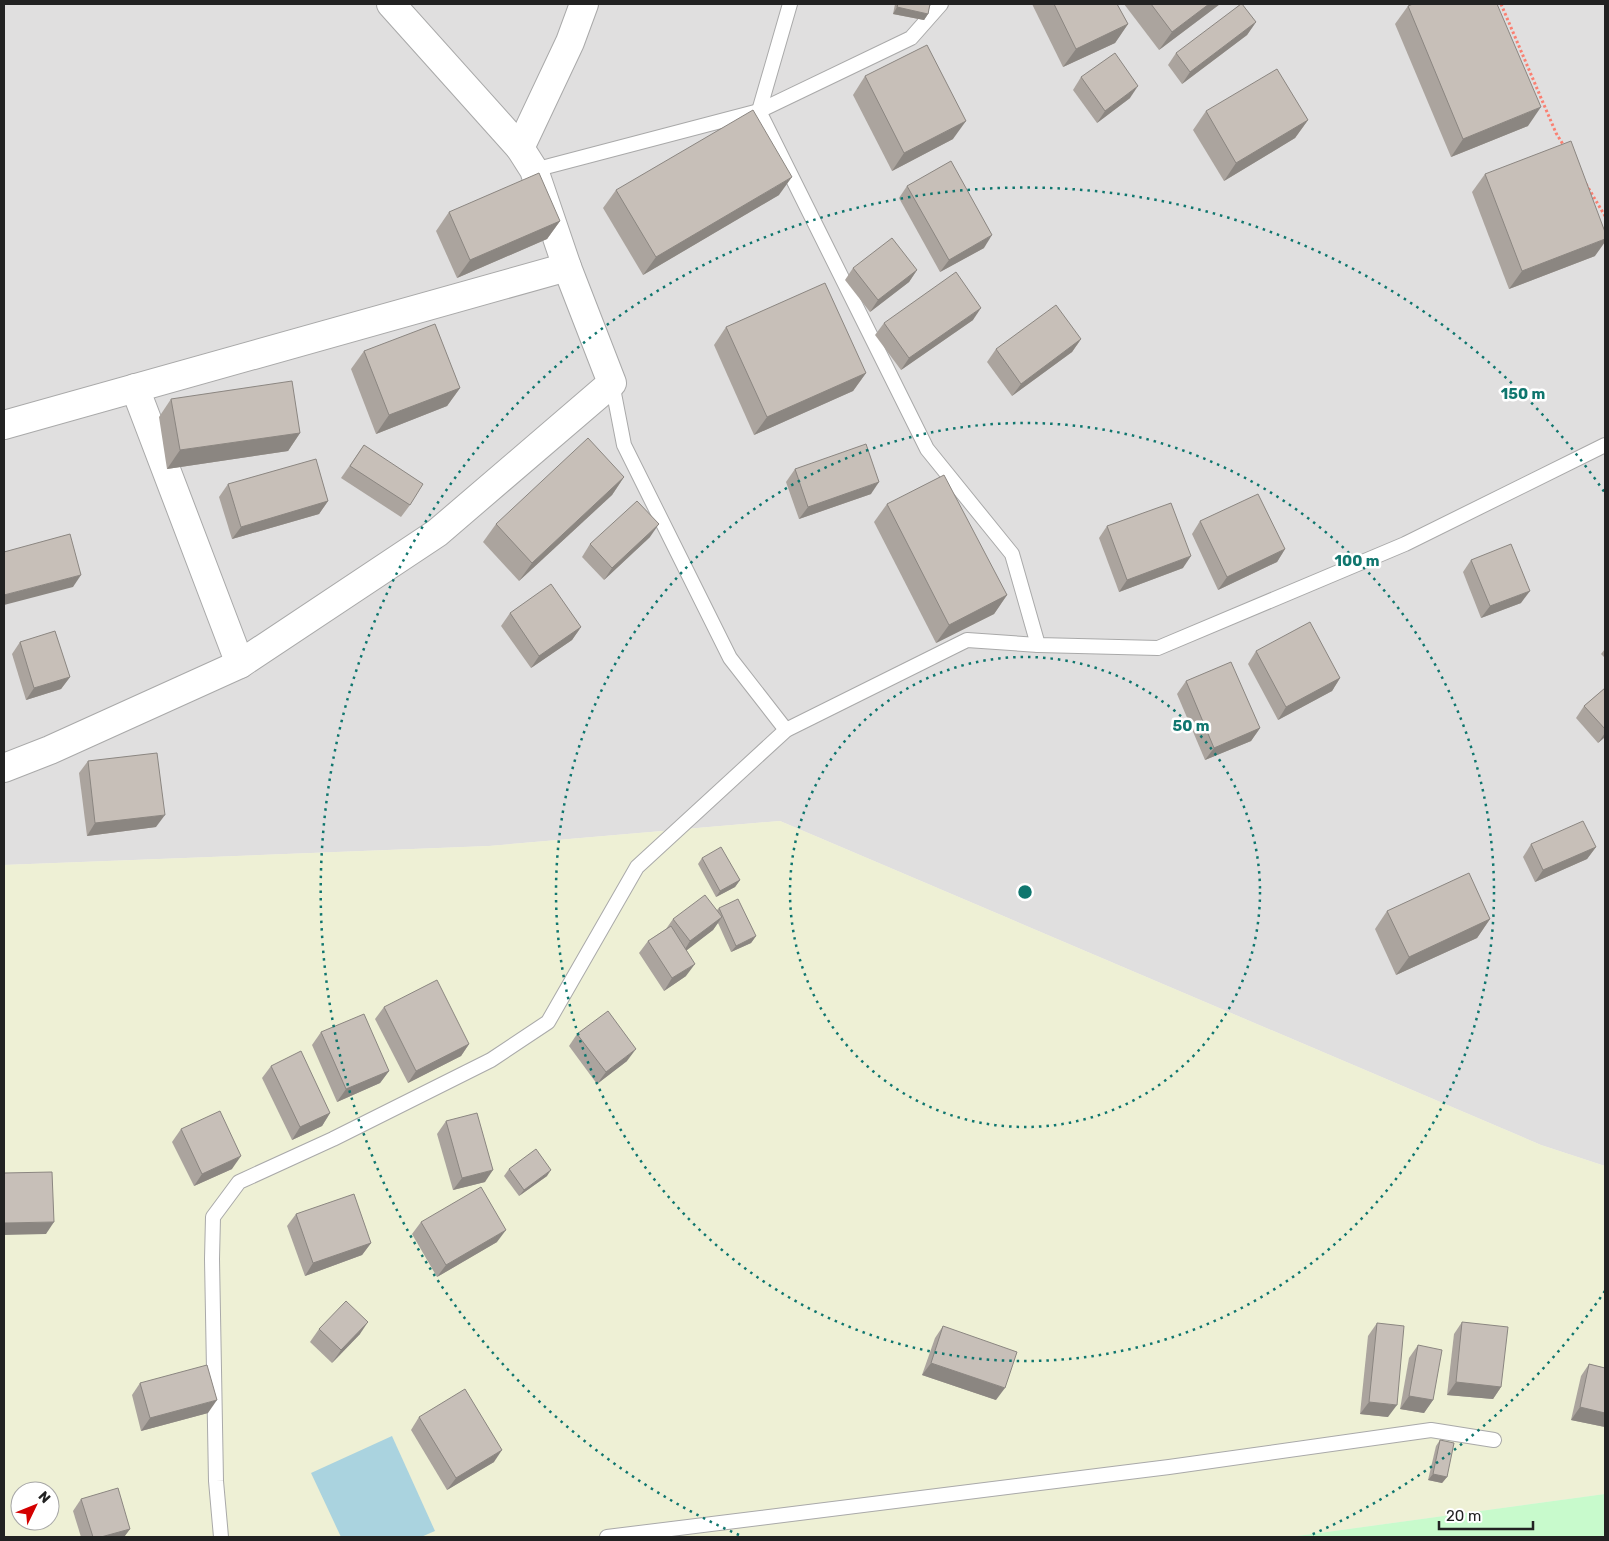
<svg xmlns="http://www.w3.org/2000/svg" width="1609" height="1541" viewBox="0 0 1609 1541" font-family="Rubik,sans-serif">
  <rect width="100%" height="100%" fill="#f2efe9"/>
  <polygon fill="#e0dfdf" points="4,4 1605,4 1605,1166 1541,1145 780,821 489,846 4,865"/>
  <path fill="#eef0d5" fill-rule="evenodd" d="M780 821 1541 1145 1605 1166V1494L1290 1537H4V865L489 846ZM20 1491H50V1521H20Z"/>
  <polygon fill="#c8facc" points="1605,1494 1605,1537 1290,1537"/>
  <polygon fill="#aad3df" points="392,1436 435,1531 421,1537 341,1537 311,1473"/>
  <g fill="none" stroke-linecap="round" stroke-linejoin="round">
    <g stroke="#a9a9a9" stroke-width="16">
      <g id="lane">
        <polyline points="790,4 759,111 927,449 1012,554 1038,645"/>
        <polyline points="534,170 759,111 911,38 941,4"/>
        <polyline points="612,383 624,445 730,658 786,730"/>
        <polyline points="221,1537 216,1481 212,1259 213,1217 239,1182 333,1139 491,1060 548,1022 637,867 786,730 967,640 1038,645 1158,648 1405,544 1605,445"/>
        <polyline points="607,1537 1169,1467 1431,1430 1494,1440"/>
      </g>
    </g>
    <g stroke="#a9a9a9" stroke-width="30">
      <g id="street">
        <polyline points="520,148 570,42 584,4"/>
        <polyline points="135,388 240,664"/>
        <polyline points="4,425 567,267"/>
        <polyline points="4,768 50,750 240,664 437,533 612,383 567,267 534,170 520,148 391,4"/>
      </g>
    </g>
    <g stroke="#fa8072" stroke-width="3" stroke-dasharray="2.5 2.5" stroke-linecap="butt">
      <polyline points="1501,4 1556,133 1564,146"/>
      <polyline points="1586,184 1605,216"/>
    </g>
    <use href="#lane" stroke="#fff" stroke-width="14"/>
    <use href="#street" stroke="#fff" stroke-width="28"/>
  </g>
  <g fill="#aba49e">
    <polygon points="895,4 930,4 928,14 924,20 893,14"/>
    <polygon points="1032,4 1117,4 1128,24 1115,43 1063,67"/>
    <polygon points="1124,4 1220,4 1159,50"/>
    <polygon points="1408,6 1528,126 1451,157 1395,24"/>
    <polygon points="1256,22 1247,35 1182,84 1168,65 1176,53"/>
    <polygon points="865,76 953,139 892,171 853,95"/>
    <polygon points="1081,77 1130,98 1097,123 1073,90"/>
    <polygon points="1206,111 1308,120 1295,138 1224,181 1193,130"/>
    <polygon points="1485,174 1595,256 1509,289 1472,192"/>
    <polygon points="907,186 984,248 940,272 899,198"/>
    <polygon points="616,190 779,195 643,275 603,208"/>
    <polygon points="449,212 560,221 547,239 457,278 436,231"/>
    <polygon points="853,268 917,270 909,282 870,312 845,280"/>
    <polygon points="973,320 901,370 875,335 884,323"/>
    <polygon points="726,327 866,373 853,391 754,435 714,345"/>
    <polygon points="1081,339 1072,352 1012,396 987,362 996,349"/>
    <polygon points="364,351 460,388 447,406 376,434 351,369"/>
    <polygon points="171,399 300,433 288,451 167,469 159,417"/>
    <polygon points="364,445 410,505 401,517 341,478"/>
    <polygon points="795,469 871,494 799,519 786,482"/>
    <polygon points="624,477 612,495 519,581 483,542 496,524"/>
    <polygon points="228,484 328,501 319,514 232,539 219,497"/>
    <polygon points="887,504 1007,595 994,614 936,643 874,522"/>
    <polygon points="1200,521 1285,549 1277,562 1218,590 1192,534"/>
    <polygon points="1107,526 1183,568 1119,592 1099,538"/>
    <polygon points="650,537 604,580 582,557 590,544"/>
    <polygon points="1471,560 1521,603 1481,618 1463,572"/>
    <polygon points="510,613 581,627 572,640 531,668 501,626"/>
    <polygon points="20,642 70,677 61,689 26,700 12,654"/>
    <polygon points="1605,649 1605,658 1601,654"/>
    <polygon points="1256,651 1340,678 1332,691 1278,720 1248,664"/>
    <polygon points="1186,681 1260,728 1251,741 1205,760 1177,694"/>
    <polygon points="1605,688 1605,737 1598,743 1576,718 1584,706"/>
    <polygon points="88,761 156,827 87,836 79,773"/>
    <polygon points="1531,844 1596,847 1587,859 1535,882 1523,857"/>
    <polygon points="702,858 740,880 735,887 716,897 698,864"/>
    <polygon points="719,908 756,936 751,943 731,952 718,923 713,930 686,950 686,976 664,991 639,953 648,941 666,929 673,919 717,910"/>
    <polygon points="1387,911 1490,919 1477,938 1396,975 1375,929"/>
    <polygon points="384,1007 469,1044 461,1056 408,1083 375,1019"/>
    <polygon points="321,1032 389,1071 380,1083 337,1102 312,1045"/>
    <polygon points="577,1034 627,1061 597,1084 569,1046"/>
    <polygon points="271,1066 330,1113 322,1126 292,1140 262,1078"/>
    <polygon points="446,1121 485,1182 453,1190 437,1134"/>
    <polygon points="181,1129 232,1169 194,1186 172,1142"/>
    <polygon points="509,1169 547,1176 519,1196 504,1176"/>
    <polygon points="296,1214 371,1243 362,1255 305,1276 287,1226"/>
    <polygon points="421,1222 497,1242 437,1277 412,1234"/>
    <polygon points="1462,1322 1501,1387 1493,1399 1447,1395 1454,1334"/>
    <polygon points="1377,1323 1388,1417 1360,1414 1368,1336"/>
    <polygon points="943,1326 996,1400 922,1375 935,1338"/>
    <polygon points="319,1329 360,1334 332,1363 310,1342"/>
    <polygon points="1418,1345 1433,1400 1424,1413 1400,1409 1409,1358"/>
    <polygon points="1589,1364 1605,1368 1605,1427 1571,1420 1581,1376"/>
    <polygon points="140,1383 208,1413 141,1431 132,1395"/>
    <polygon points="419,1417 494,1462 447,1490 411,1430"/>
    <polygon points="1440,1440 1447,1477 1442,1483 1428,1480 1436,1446"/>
    <polygon points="81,1499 130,1529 124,1537 81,1537 73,1511"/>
  </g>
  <g fill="#8b8681">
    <polygon points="1209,4 1220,4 1159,50 1172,32"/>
    <polygon points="897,7 928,14 924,20 893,14"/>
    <polygon points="1256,22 1247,35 1182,84 1190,72"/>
    <polygon points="1128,24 1115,43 1063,67 1076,49"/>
    <polygon points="1138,86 1130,98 1097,123 1105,111"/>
    <polygon points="1541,107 1528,126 1451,157 1463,139"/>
    <polygon points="1308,120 1295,138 1224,181 1236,163"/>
    <polygon points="966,121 953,139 892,171 904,153"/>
    <polygon points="792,177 779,195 643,275 656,257"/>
    <polygon points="560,221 547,239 457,278 470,260"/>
    <polygon points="992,235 984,248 940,272 949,260"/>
    <polygon points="1605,239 1605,242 1595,256 1509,289 1522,271"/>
    <polygon points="917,270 909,282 870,312 878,300"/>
    <polygon points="981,308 973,320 901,370 909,358"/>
    <polygon points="1081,339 1072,352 1012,396 1021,384"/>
    <polygon points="866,373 853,391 754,435 767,417"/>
    <polygon points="460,388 447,406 376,434 389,415"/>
    <polygon points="300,433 288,451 167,469 180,450"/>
    <polygon points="624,477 612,495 519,581 532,563"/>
    <polygon points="879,482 871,494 799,519 808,507"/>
    <polygon points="328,501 319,514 232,539 241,527"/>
    <polygon points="659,524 650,537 604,580 612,568"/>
    <polygon points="1285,549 1277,562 1218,590 1227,577"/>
    <polygon points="1191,556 1183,568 1119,592 1127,580"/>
    <polygon points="81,575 73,587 4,605 4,595"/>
    <polygon points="1530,591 1521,603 1481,618 1490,606"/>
    <polygon points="1007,595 994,614 936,643 949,625"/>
    <polygon points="581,627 572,640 531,668 539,656"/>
    <polygon points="70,677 61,689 26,700 34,688"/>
    <polygon points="1340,678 1332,691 1278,720 1286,707"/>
    <polygon points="1260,728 1251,741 1205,760 1214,748"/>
    <polygon points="1605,733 1605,737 1598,743"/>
    <polygon points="165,815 156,827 87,836 95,823"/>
    <polygon points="1596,847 1587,859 1535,882 1543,870"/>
    <polygon points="740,880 735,887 716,897 720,891"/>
    <polygon points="722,917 713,930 682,954 690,941"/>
    <polygon points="1490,919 1477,938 1396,975 1409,957"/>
    <polygon points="756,936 751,943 731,952 736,946"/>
    <polygon points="695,964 686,976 664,991 672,978"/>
    <polygon points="469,1044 461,1056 408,1083 416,1071"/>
    <polygon points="636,1049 627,1061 597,1084 606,1072"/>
    <polygon points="389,1071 380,1083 337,1102 346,1089"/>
    <polygon points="330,1113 322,1126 292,1140 300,1127"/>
    <polygon points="241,1156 232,1169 194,1186 202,1174"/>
    <polygon points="493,1170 485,1182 453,1190 462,1178"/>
    <polygon points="551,1170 547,1176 519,1196 524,1190"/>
    <polygon points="54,1222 46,1234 4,1235 4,1223"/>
    <polygon points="506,1230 497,1242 437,1277 446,1265"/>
    <polygon points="371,1243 362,1255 305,1276 313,1263"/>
    <polygon points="368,1322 360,1334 332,1363 341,1350"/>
    <polygon points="931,1363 1005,1388 996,1400 922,1375"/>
    <polygon points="1456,1382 1501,1387 1493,1399 1447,1395"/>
    <polygon points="1409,1396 1433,1400 1424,1413 1400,1409"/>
    <polygon points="217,1400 208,1413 141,1431 150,1418"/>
    <polygon points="1369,1402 1397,1405 1388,1417 1360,1414"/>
    <polygon points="1580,1407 1605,1413 1605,1427 1571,1420"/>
    <polygon points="502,1450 494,1462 447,1490 456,1478"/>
    <polygon points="1433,1474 1447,1477 1442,1483 1428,1480"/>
    <polygon points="130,1529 124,1537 101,1537"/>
  </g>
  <g fill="#c7bfb8" stroke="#8b8681">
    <polygon points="898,4 930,4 928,14 897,7"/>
    <polygon points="1054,4 1117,4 1128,24 1076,49"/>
    <polygon points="1151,4 1209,4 1172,32"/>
    <polygon points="1241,4 1242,4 1256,22 1190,72 1176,53"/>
    <polygon points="1413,4 1497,4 1541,107 1463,139 1408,6"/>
    <polygon points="927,45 966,121 904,153 865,76"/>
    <polygon points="1115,53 1138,86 1105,111 1081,77"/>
    <polygon points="1277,69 1308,120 1236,163 1206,111"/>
    <polygon points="753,110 792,177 656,257 616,190"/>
    <polygon points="1571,141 1605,232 1605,239 1522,271 1485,174"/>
    <polygon points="951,161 992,235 949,260 907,186"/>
    <polygon points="539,173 560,221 470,260 449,212"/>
    <polygon points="892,238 917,270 878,300 853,268"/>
    <polygon points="956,272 981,308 909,358 884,323"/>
    <polygon points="825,283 866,373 767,417 726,327"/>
    <polygon points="1056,305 1081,339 1021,384 996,349"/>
    <polygon points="435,324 460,388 389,415 364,351"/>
    <polygon points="292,381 300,433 180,450 171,399"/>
    <polygon points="588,438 624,477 532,563 496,524"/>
    <polygon points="866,444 879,482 808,507 795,469"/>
    <polygon points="364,445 423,484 410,505 350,466"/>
    <polygon points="316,459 328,501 241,527 228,484"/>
    <polygon points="944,475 1007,595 949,625 887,504"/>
    <polygon points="1258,494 1285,549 1227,577 1200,521"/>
    <polygon points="637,501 659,524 612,568 590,544"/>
    <polygon points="1171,503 1191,556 1127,580 1107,526"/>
    <polygon points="70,534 81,575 4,595 4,552"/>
    <polygon points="1511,544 1530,591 1490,606 1471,560"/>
    <polygon points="551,584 581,627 539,656 510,613"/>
    <polygon points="1310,622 1340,678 1286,707 1256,651"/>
    <polygon points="55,631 70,677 34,688 20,642"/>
    <polygon points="1231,662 1260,728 1214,748 1186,681"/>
    <polygon points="1605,688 1605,729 1584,706"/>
    <polygon points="157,753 165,815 95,823 88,761"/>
    <polygon points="1583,821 1596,847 1543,870 1531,844"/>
    <polygon points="721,847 740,880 720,891 702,858"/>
    <polygon points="1469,873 1490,919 1409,957 1387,911"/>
    <polygon points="705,895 722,917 690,941 673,919"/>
    <polygon points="738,899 756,936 736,946 719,908"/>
    <polygon points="671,926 695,964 672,978 648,941"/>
    <polygon points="437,980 469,1044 416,1071 384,1007"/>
    <polygon points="608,1011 636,1049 606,1072 577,1034"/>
    <polygon points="364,1014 389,1071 346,1089 321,1032"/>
    <polygon points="301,1051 330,1113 300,1127 271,1066"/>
    <polygon points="220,1111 241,1156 202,1174 181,1129"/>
    <polygon points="477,1113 493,1170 462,1178 446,1121"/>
    <polygon points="536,1149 551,1170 524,1190 509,1169"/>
    <polygon points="52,1172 54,1222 4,1223 4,1173"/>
    <polygon points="481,1187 506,1230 446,1265 421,1222"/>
    <polygon points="354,1194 371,1243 313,1263 296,1214"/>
    <polygon points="346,1301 368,1322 341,1350 319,1329"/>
    <polygon points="1462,1322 1508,1327 1501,1387 1456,1382"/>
    <polygon points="1377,1323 1404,1326 1397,1405 1369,1402"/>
    <polygon points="943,1326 1017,1352 1005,1388 931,1363"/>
    <polygon points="1418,1345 1442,1350 1433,1400 1409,1396"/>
    <polygon points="1589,1364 1605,1368 1605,1413 1580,1407"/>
    <polygon points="207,1365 217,1400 150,1418 140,1383"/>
    <polygon points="465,1389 502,1450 456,1478 419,1417"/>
    <polygon points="1440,1440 1454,1443 1447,1477 1433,1474"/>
    <polygon points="118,1488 130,1529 101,1537 93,1537 81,1499"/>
  </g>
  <g fill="none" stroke="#0f766e" stroke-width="2.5" stroke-dasharray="2.5 5">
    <circle cx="1025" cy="892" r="235"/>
    <circle cx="1025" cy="892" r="469"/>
    <path d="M1605 1291A704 704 0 0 1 1311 1535M739 1535A704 704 0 1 1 1605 493"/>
  </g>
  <circle cx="1025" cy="892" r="8" fill="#0f766e" stroke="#fff" stroke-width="2.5"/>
  <g font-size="15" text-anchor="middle" font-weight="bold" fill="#0f766e" stroke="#fff" stroke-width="5" stroke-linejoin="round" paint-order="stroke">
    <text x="1523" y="399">150 m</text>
    <text x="1357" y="566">100 m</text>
    <text x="1191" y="731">50 m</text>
  </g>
  <rect width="1609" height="1541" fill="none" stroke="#222222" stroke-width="10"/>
  <g transform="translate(35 1506) rotate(47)"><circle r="24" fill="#ffffff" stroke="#a7a7a7"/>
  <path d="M0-4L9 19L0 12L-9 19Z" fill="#d40000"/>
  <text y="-8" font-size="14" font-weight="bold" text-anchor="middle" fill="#222222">N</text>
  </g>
  <path d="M1439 1521v8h94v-8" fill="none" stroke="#222222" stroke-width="2.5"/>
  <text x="1446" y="1521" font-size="15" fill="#222222" stroke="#ffffff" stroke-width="4" paint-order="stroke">20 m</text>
</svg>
